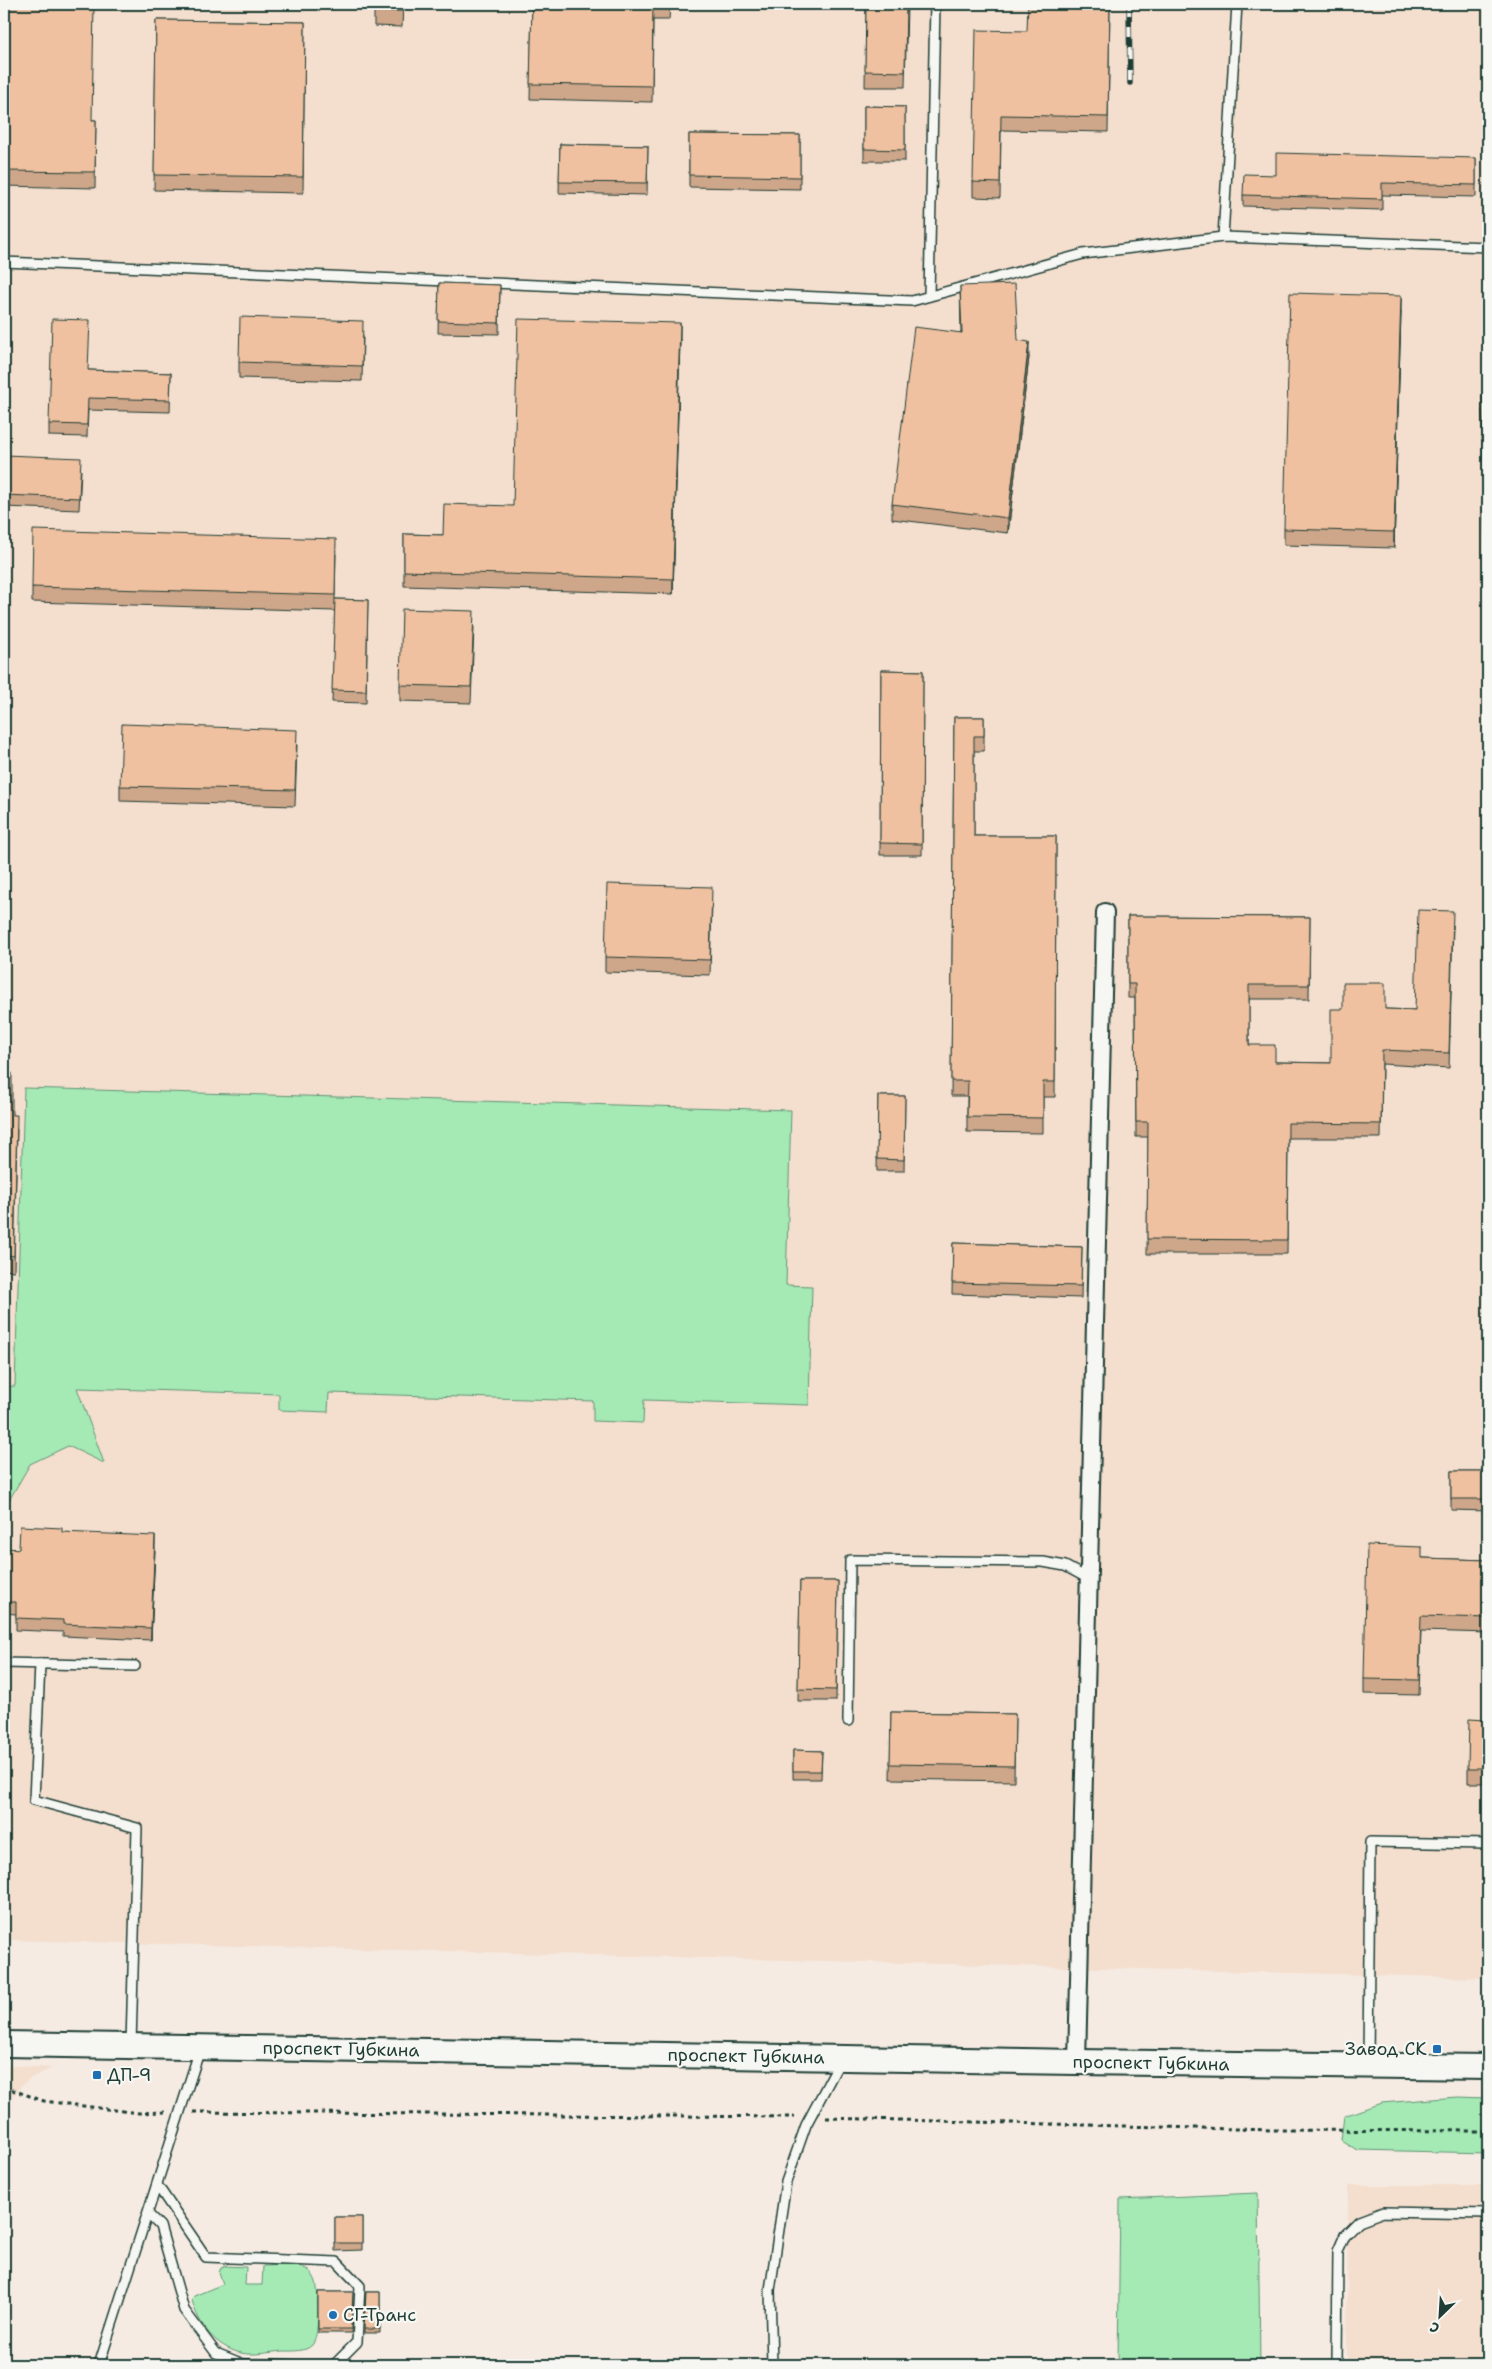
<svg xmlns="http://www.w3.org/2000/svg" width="1492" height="2369" viewBox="0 0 1492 2369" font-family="'Shantell Sans',sans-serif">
  <rect width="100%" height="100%" fill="#f5ebe2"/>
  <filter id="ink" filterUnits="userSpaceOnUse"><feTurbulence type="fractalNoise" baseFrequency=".02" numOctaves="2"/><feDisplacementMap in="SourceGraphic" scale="10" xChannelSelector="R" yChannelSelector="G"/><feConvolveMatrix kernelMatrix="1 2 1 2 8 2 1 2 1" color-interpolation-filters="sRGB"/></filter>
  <g filter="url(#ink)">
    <g fill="#f4dece">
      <polygon points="4,4 1488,4 1488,1978 4,1940"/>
      <polygon points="4,2065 52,2068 31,2078 22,2085 9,2101 4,2116"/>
      <polygon points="1348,2185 1488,2185 1488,2365 1347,2365"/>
    </g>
    <g fill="#a5e9b5" stroke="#629374">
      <polygon points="24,1088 791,1110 786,1285 812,1286 809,1405 644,1400 643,1423 593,1421 593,1401 329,1393 328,1412 279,1410 279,1394 77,1388 104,1463 68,1446 30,1464 4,1509 4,1387 15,1386"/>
      <polygon points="1457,2097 1488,2098 1488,2153 1357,2150 1341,2140 1344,2116 1381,2103"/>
      <polygon points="1258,2193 1260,2365 1118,2365 1120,2199"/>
      <path d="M225 2266 246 2267 245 2285H262L263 2266C274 2266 294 2263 304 2268 310 2270 314 2276 316 2282 319 2293 320 2337 312 2345 306 2352 291 2351 283 2351 270 2352 253 2356 241 2353 216 2347 198 2325 192 2300L194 2296 223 2284 219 2272 221 2268Z"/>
    </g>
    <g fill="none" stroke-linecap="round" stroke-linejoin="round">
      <g stroke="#1f3d34" stroke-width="12">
        <g id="lane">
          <polyline points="1223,237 1237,4"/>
          <polyline points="4,262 912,301 1083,254 1223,237 1488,247"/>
          <polyline points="929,296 935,4"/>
          <polyline points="4,1663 135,1666"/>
          <polyline points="40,1664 34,1800 137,1828 131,2044"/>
          <polyline points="848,1721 850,1560 1043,1562 1065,1566 1089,1579"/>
          <polyline points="1368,2064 1370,1842 1488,1844"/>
          <polyline points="157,2185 206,2257 337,2262 360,2286 357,2342 334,2365"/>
          <polyline points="148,2214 160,2226 184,2310 216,2353 243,2364 292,2365"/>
          <polyline points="99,2365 200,2049"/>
          <polyline points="772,2365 770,2290 786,2182 806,2125 840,2061"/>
          <polyline points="1337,2365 1338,2251 1345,2235 1359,2221 1383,2212 1488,2214"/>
        </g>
      </g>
      <g stroke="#1f3d34" stroke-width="20">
        <polyline id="street" points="1077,2062 1105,912"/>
      </g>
      <g stroke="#1f3d34" stroke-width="28">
        <polyline id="secondary" points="4,2044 1077,2062 1488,2067"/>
      </g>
      <g stroke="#1f3d34" stroke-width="3" stroke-dasharray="4 4" stroke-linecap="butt">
        <polyline points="4,2087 44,2101 139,2113 165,2112"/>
        <polyline points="193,2112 795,2117"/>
        <polyline points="826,2118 1272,2130 1488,2131"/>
      </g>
      <use href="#lane" stroke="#f6f6f2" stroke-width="9"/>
      <use href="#street" stroke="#f6f6f2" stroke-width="16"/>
      <use href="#secondary" stroke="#f6f6f2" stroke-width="24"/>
      <g stroke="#1f3d34" stroke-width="5.5">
        <polyline id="rail" points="1129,4 1130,83"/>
      </g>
      <use href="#rail" stroke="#f6f6f2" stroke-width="4" stroke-dasharray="11" stroke-linecap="butt"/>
    </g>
    <g fill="#cea68a" stroke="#1f3d34">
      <polygon points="4,4 92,120 96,120 95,188 4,186"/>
      <polygon points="374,4 403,4 402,27 374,26"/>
      <polygon points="532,4 670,4 669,20 653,20 652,102 530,99"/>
      <polygon points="866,4 907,4 905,87 865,87"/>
      <polygon points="1110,4 1108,132 1001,130 1000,198 973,197 973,182 1027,31"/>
      <polygon points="156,20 305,22 303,193 154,190"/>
      <polygon points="864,106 905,107 905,161 864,161"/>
      <polygon points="689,134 800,135 800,189 689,187"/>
      <polygon points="560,144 648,146 647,195 559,193"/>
      <polygon points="1476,158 1476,197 1382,195 1382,210 1243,206 1243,195"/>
      <polygon points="439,283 500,285 499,334 438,333"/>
      <polygon points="960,286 1018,340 1029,357 1008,533 892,519 892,504 961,333"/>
      <polygon points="1401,312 1394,548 1284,545 1284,529"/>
      <polygon points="363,336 362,381 239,378 239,362"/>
      <polygon points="680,339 673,594 404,586 404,534 443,535 513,506"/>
      <polygon points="89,370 171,373 170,412 88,410 87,437 49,436 49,424"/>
      <polygon points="1488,395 1488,644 1482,410"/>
      <polygon points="4,455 81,470 79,510 4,507"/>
      <polygon points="336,554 335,599 368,600 366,703 332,702 335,611 32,602 32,587"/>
      <polygon points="474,627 471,703 400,701 400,685"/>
      <polygon points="881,670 923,671 922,855 880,855"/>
      <polygon points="954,717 984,717 984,751 974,751 974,836 1056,836 1055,1097 1043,1097 1043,1133 967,1132 967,1096 951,1096"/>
      <polygon points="297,745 295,806 120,801 120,786"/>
      <polygon points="712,902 710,975 605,972 605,957"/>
      <polygon points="1128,916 1310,917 1309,999 1249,999 1249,1045 1275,1062 1331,1063 1385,1009 1415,1010 1453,926 1449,1068 1382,1064 1381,1138 1288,1138 1287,1254 1147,1254 1148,1137 1136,1137 1135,998 1128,998"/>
      <polygon points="4,1073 12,1115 17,1130 14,1271 4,1270"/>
      <polygon points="878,1096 905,1096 904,1171 877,1171"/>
      <polygon points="953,1243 1082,1247 1081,1298 952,1294"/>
      <polygon points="1451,1471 1488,1471 1488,1511 1451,1510"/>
      <polygon points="62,1532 155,1548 151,1640 63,1636 63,1632 16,1630 16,1614 4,1613 4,1548 19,1549"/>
      <polygon points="1422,1558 1488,1560 1488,1633 1421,1631 1419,1695 1364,1694 1364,1679"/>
      <polygon points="800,1581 838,1581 836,1701 798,1701"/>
      <polygon points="1488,1653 1488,1783 1468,1783 1468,1768 1486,1720"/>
      <rect x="4" y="1702" width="6" height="49"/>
      <polygon points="891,1712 1015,1714 1014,1781 890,1779"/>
      <polygon points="793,1750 822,1751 821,1779 793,1779"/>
      <polygon points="335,2217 362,2217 362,2250 335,2251"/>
      <polygon points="318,2292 353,2292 351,2333 318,2333"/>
      <polygon points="366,2292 380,2292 380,2333 364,2333"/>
    </g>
    <g fill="#a88770" stroke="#1f3d34">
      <polygon points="1401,296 1401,312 1394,548 1394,532"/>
      <polygon points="680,323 680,339 673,594 673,579"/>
      <polygon points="1029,342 1029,357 1008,533 1008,518"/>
      <polygon points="155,1536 155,1548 151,1640 151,1628"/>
    </g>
    <g fill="#f0c1a0" stroke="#1f3d34">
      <polygon points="4,4 94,4 92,120 96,120 95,172 4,171"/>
      <rect x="374" y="4" width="28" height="7"/>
      <polygon points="532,4 669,4 669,5 653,4 652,86 530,84"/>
      <polygon points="866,4 906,4 905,72 865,71"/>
      <polygon points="1028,4 1110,4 1108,117 1001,115 1000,183 973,182 976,30 1027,31"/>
      <polygon points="156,20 305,22 303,177 154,175"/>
      <polygon points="864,106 905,107 905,150 864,149"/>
      <polygon points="689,134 800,135 800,177 689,175"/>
      <polygon points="560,144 648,146 647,183 559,182"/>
      <polygon points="1276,153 1476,158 1476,185 1382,183 1382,199 1243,195 1244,174 1276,175"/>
      <polygon points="439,283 500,285 499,323 438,321"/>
      <polygon points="1015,284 1018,340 1029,342 1008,518 892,504 914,327 962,333 960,286"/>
      <polygon points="1290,293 1401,296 1394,532 1284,529"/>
      <polygon points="240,317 363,321 362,366 239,362"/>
      <polygon points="52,319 90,320 88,370 171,373 170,400 88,398 87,425 49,424"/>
      <polygon points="518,319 680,323 673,579 404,571 404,534 443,535 444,504 513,506"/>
      <polygon points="1482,395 1488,395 1488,628"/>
      <polygon points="4,455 81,458 79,498 4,495"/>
      <polygon points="33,530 336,539 335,595 32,587"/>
      <polygon points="335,599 368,600 366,691 332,690"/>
      <polygon points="402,609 474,611 471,687 400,685"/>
      <polygon points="881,670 923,671 922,844 880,843"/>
      <polygon points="954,717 984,717 984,736 974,736 974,836 1056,836 1055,1082 1043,1082 1043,1118 967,1117 968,1081 951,1081"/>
      <polygon points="122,724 297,730 295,790 120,786"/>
      <polygon points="607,884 712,887 710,960 605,957"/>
      <polygon points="1418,910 1453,911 1449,1053 1382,1050 1381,1124 1288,1123 1287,1240 1147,1239 1148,1122 1136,1122 1135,984 1128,984 1128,916 1310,917 1309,985 1249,985 1249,1045 1275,1045 1275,1062 1331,1063 1331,1009 1343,1009 1343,983 1385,983 1385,1009 1415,1010"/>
      <polygon points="4,1073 12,1073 12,1115 17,1115 14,1256 4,1255"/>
      <polygon points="878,1096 905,1096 904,1160 877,1159"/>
      <polygon points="953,1243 1082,1247 1081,1286 952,1283"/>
      <rect x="1451" y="1471" width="37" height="28"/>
      <polygon points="20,1526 62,1528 62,1532 155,1536 151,1628 63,1624 63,1620 16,1618 16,1602 4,1602 4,1548 19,1549"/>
      <polygon points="1367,1545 1422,1547 1422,1558 1488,1560 1488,1618 1421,1616 1419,1680 1364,1679"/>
      <polygon points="800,1581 838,1581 836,1690 798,1689"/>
      <polygon points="1488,1653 1488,1768 1468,1768 1469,1719 1486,1720"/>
      <rect x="4" y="1702" width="6" height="41"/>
      <polygon points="891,1712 1015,1714 1014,1766 890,1764"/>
      <polygon points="793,1750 822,1751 821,1771 793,1771"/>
      <rect x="335" y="2217" width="27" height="26"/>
      <polygon points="318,2292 353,2292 351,2329 318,2329"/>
      <polygon points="366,2292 380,2292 380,2329 364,2329"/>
    </g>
  </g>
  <g fill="#1f6fb2" stroke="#f6f6f2" stroke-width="2">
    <rect x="1432" y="2044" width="10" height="10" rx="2.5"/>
    <rect x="92" y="2070" width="10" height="10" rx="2.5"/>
    <circle cx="333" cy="2315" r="5"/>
  </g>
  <g text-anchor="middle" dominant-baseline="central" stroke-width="4.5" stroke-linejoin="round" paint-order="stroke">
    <g font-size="18" fill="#1f3d34" stroke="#f6f6f2">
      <text transform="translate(341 2049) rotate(1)">проспект Губкина</text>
      <text transform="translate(746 2056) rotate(1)">проспект Губкина</text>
      <text transform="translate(1151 2063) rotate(1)">проспект Губкина</text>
    </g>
    <g font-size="18" fill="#1f3d34" stroke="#f6f6f2" text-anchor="start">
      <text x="1427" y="2049" text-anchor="end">Завод СК</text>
      <text x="107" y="2075">ДП-9</text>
      <text x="343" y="2315">СГ-Транс</text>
    </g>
  </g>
  <rect width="1492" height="2369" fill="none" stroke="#f6f6f2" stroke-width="20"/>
  <rect x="10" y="10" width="1472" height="2349" fill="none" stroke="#1f3d34" stroke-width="2" filter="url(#ink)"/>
  <g transform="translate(1440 2316) rotate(205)" stroke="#f6f6f2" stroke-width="4" paint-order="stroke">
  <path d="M0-4L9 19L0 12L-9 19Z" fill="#1f3d34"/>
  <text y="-8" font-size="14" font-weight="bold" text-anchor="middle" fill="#1f3d34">С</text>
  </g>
</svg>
